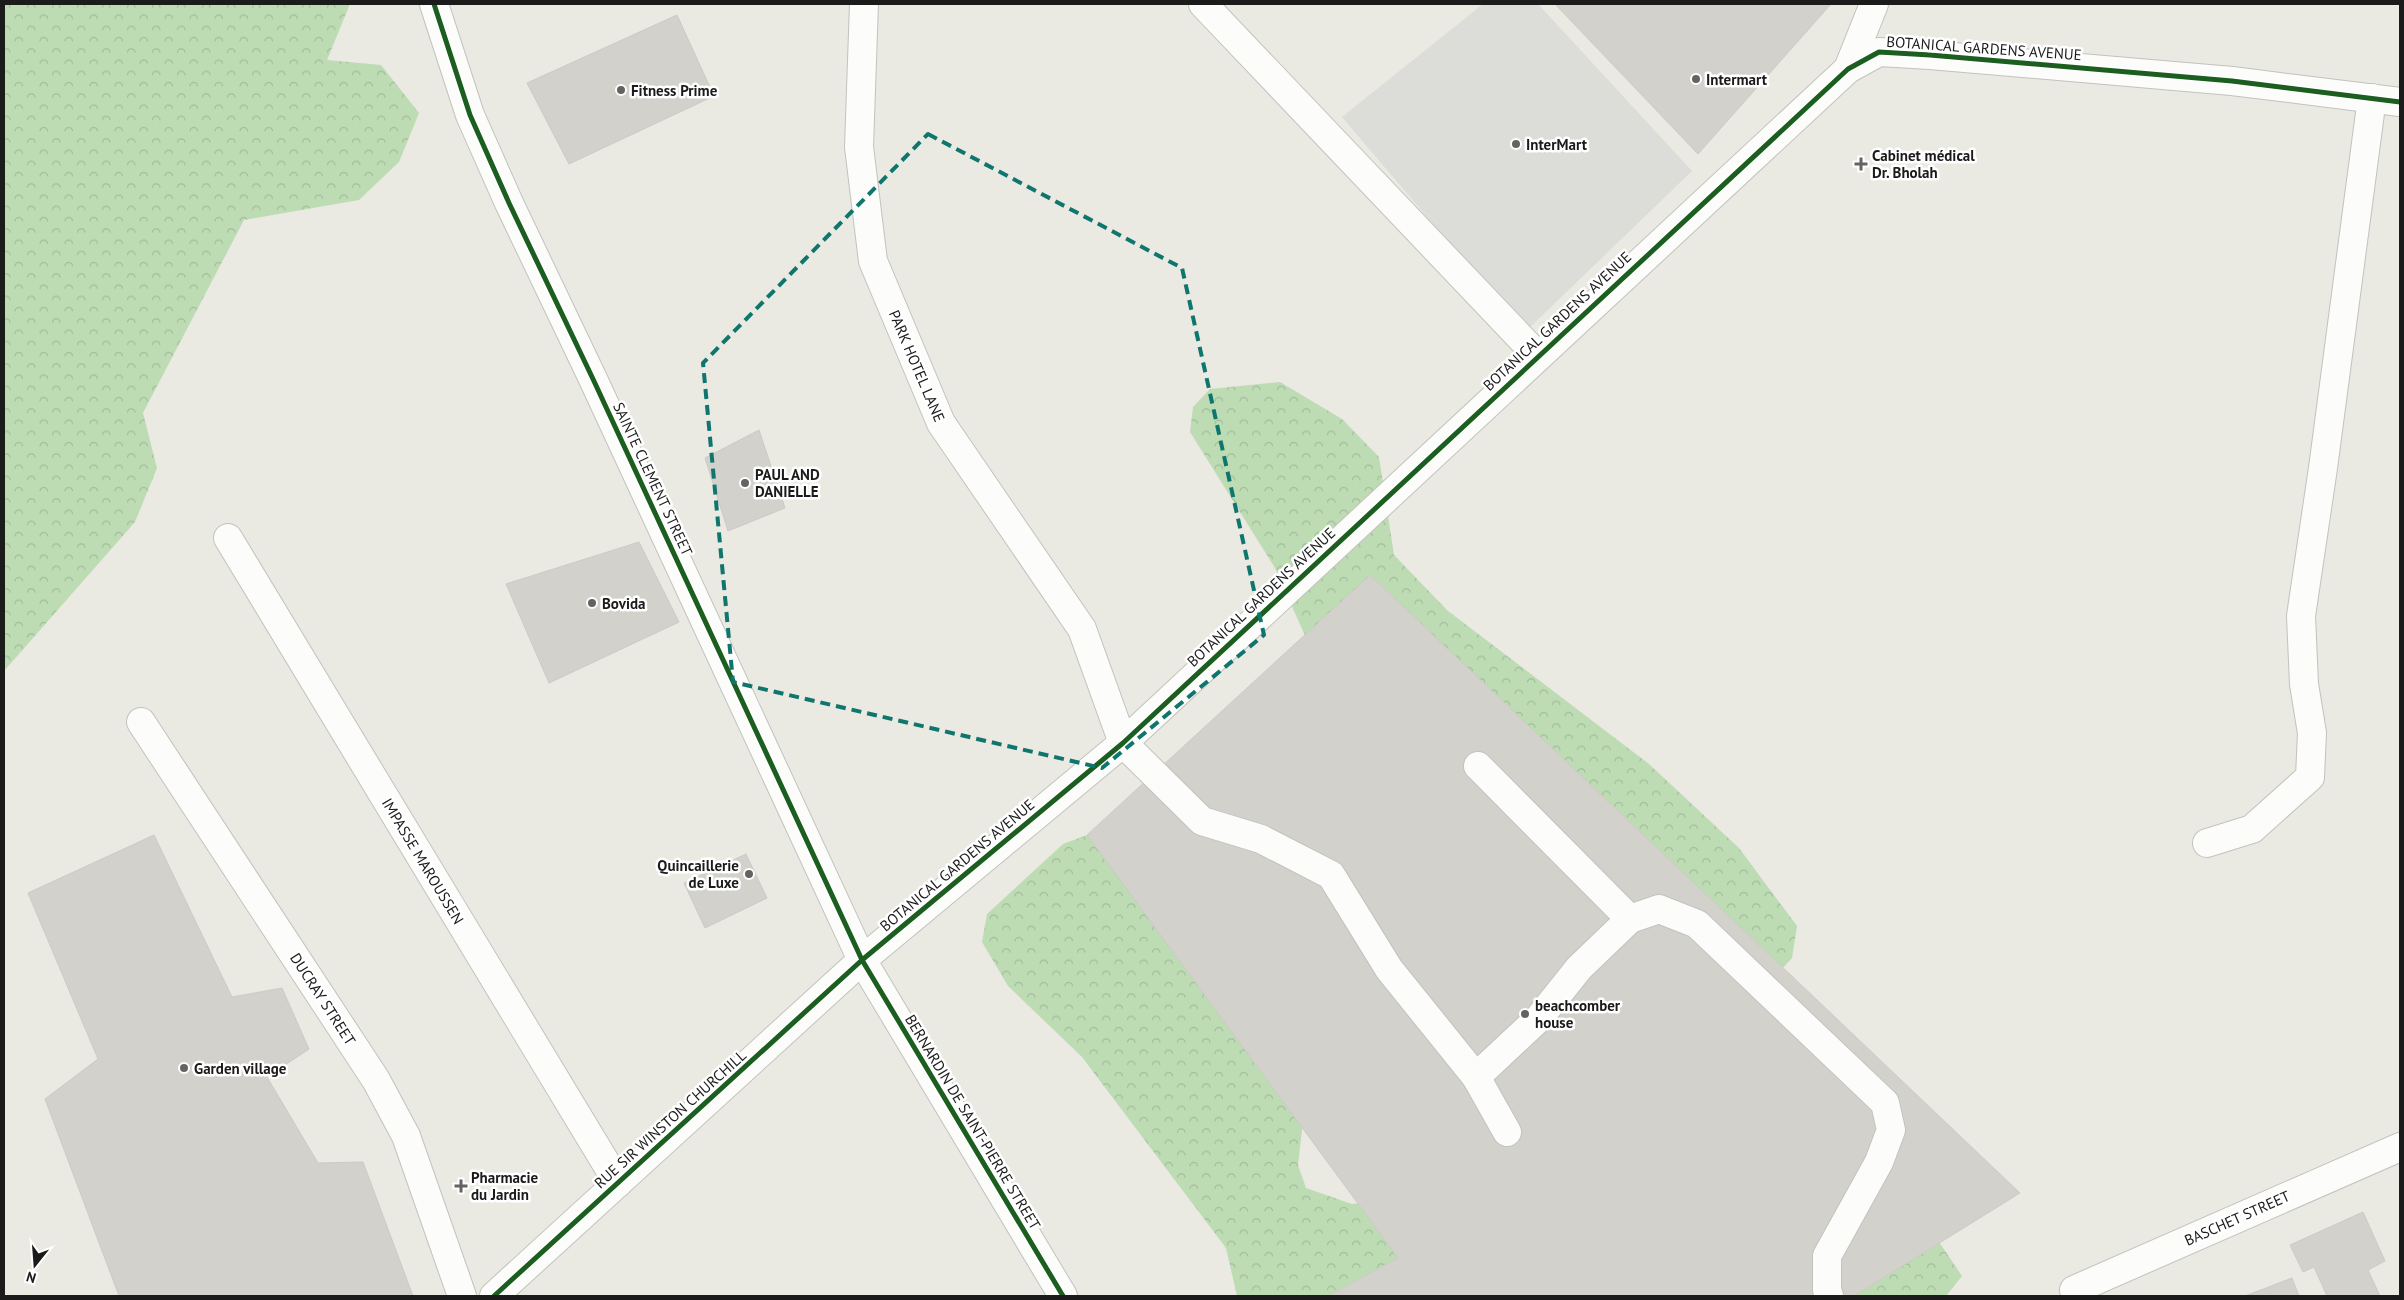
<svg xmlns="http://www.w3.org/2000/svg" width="2404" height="1300" viewBox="0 0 2404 1300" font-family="'PT Sans',sans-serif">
  <defs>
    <pattern id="forest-crowns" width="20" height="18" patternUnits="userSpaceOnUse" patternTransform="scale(1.25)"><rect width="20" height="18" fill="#bddcb4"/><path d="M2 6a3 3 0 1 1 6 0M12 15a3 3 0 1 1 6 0" fill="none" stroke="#a2bc9a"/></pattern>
  </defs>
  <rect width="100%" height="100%" fill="#eae9e2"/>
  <g fill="url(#forest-crowns)">
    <polygon points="4,4 350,4 327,60 381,65 419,113 399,162 359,200 244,220 143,413 157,468 135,522 4,671"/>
    <polygon points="1280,382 1342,419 1379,457 1394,555 1448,611 1649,764 1739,848 1797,926 1792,958 1755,998 1318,665 1275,568 1190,432 1193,407 1210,389"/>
    <polygon points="1087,835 1163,839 1304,1112 1298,1165 1306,1188 1352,1204 1447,1194 1558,1216 1454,1296 1237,1296 1226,1248 1082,1057 1008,986 982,942 987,914 1063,844"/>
    <polygon points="1935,1236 1962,1276 1946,1296 1708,1296 1705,1247"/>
  </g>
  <polygon fill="#dcdcd9" points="1483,4 1538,4 1692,171 1525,332 1342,117"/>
  <g fill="#d3d1cb" stroke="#cdcac4">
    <polygon points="1555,4 1831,4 1698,154"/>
    <polygon points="677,15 714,96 569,164 527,83"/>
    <polygon points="759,430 785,508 728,531 705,458"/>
    <polygon points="639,542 679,622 549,683 506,584"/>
    <polygon points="1370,575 2020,1193 1854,1296 1328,1296 1398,1258 1087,835"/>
    <polygon points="154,835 232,997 282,988 309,1049 267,1077 318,1163 363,1162 413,1296 119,1296 45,1099 98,1059 28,893"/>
    <polygon points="746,854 767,898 705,928 684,883"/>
    <polygon points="2363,1212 2385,1261 2368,1270 2380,1296 2327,1296 2314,1267 2303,1272 2290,1245"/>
    <polygon points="2292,1278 2299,1296 2245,1296"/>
  </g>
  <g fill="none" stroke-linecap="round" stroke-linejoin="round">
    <g stroke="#c2c2bf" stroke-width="30">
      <g id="minor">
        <polyline points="434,4 470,115 509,203 593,379 862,960 1063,1296"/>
        <polyline points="864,4 859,147 873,261 941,423 1082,629 1123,743 1202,821 1261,839 1331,875 1389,969 1476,1077 1507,1132"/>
        <polyline points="1203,4 1538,356"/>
        <polyline points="1848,69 1874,4"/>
        <polyline points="228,538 618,1183"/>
        <polyline points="141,722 376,1080 406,1136 462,1296"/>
        <polyline points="1478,766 1630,919"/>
        <polyline points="2207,843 2252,829 2310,777 2312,733 2304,684 2301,616 2323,468 2372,98"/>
        <polyline points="1476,1077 1539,1018 1579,968 1630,919 1659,909 1697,924 1885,1103 1891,1130 1879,1162 1827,1256 1827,1290 1829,1296"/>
        <polyline points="2074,1290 2400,1147"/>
        <polyline points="494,1296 862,960 1123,743 1848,69 1879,52 1930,55 2232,81 2400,102"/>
      </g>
    </g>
    <use href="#minor" stroke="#fcfcfb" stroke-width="28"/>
    <g stroke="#fff" stroke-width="8">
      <g id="cycleway">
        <polyline points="434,4 470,115 509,203 593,379 862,960 1063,1296"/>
        <polyline points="494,1296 862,960 1123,743 1848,69 1879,52 1930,55 2232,81 2400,102"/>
      </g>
    </g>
    <use href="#cycleway" stroke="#1b5e20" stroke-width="5"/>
  </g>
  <path fill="none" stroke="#0f766e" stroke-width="4" stroke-dasharray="10 6" stroke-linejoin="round" d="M928 134 1182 268 1264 635 1102 768 733 682 703 363Z"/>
  <g fill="#636361" stroke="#fff" stroke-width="2">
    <circle cx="1696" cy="79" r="5"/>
    <circle cx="621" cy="90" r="5"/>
    <circle cx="1516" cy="144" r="5"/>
    <path d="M1858.5 156.5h5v5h5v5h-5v5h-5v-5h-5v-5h5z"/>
    <circle cx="745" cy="483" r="5"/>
    <circle cx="592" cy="603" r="5"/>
    <circle cx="749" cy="874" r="5"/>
    <circle cx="1525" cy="1014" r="5"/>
    <circle cx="184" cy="1068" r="5"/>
    <path d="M458.5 1178.5h5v5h5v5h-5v5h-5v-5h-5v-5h5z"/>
  </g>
  <g text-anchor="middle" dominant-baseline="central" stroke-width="5" stroke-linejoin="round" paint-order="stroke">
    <g font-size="15" fill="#1b1b1b" stroke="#fff">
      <text transform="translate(1984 48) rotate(4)">BOTANICAL GARDENS AVENUE</text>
      <text transform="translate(1557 321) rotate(-43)">BOTANICAL GARDENS AVENUE</text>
      <text transform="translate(917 366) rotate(67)">PARK HOTEL LANE</text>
      <text transform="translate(653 479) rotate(65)">SAINTE CLEMENT STREET</text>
      <text transform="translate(1261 597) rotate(-43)">BOTANICAL GARDENS AVENUE</text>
      <text transform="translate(423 861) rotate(59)">IMPASSE MAROUSSEN</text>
      <text transform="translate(957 865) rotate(-40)">BOTANICAL GARDENS AVENUE</text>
      <text transform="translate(323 999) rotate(57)">DUCRAY STREET</text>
      <text transform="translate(670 1119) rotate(-42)">RUE SIR WINSTON CHURCHILL</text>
      <text transform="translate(973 1122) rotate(59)">BERNARDIN DE SAINT-PIERRE STREET</text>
      <text transform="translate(2237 1218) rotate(-24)">BASCHET STREET</text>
    </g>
    <g font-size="15" font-weight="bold" fill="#1b1b1b" stroke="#fff" text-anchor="start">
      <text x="1706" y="79">Intermart</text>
      <text x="631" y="90">Fitness Prime</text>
      <text x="1526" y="144">InterMart</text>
      <text x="1872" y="155">Cabinet médical<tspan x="1872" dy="17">Dr. Bholah</tspan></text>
      <text x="755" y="474">PAUL AND<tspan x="755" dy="17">DANIELLE</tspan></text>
      <text x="602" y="603">Bovida</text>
      <text x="739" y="865" text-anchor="end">Quincaillerie<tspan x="739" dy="17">de Luxe</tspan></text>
      <text x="1535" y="1005">beachcomber<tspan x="1535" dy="17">house</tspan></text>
      <text x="194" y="1068">Garden village</text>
      <text x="471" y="1177">Pharmacie<tspan x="471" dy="17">du Jardin</tspan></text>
    </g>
  </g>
  <rect width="2404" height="1300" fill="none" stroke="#1b1b1b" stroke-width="10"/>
  <g transform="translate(35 1265) rotate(197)" stroke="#ffffff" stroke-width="4" paint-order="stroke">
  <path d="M0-4L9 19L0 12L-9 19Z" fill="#1b1b1b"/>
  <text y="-8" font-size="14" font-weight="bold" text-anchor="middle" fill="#1b1b1b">N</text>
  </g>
</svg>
